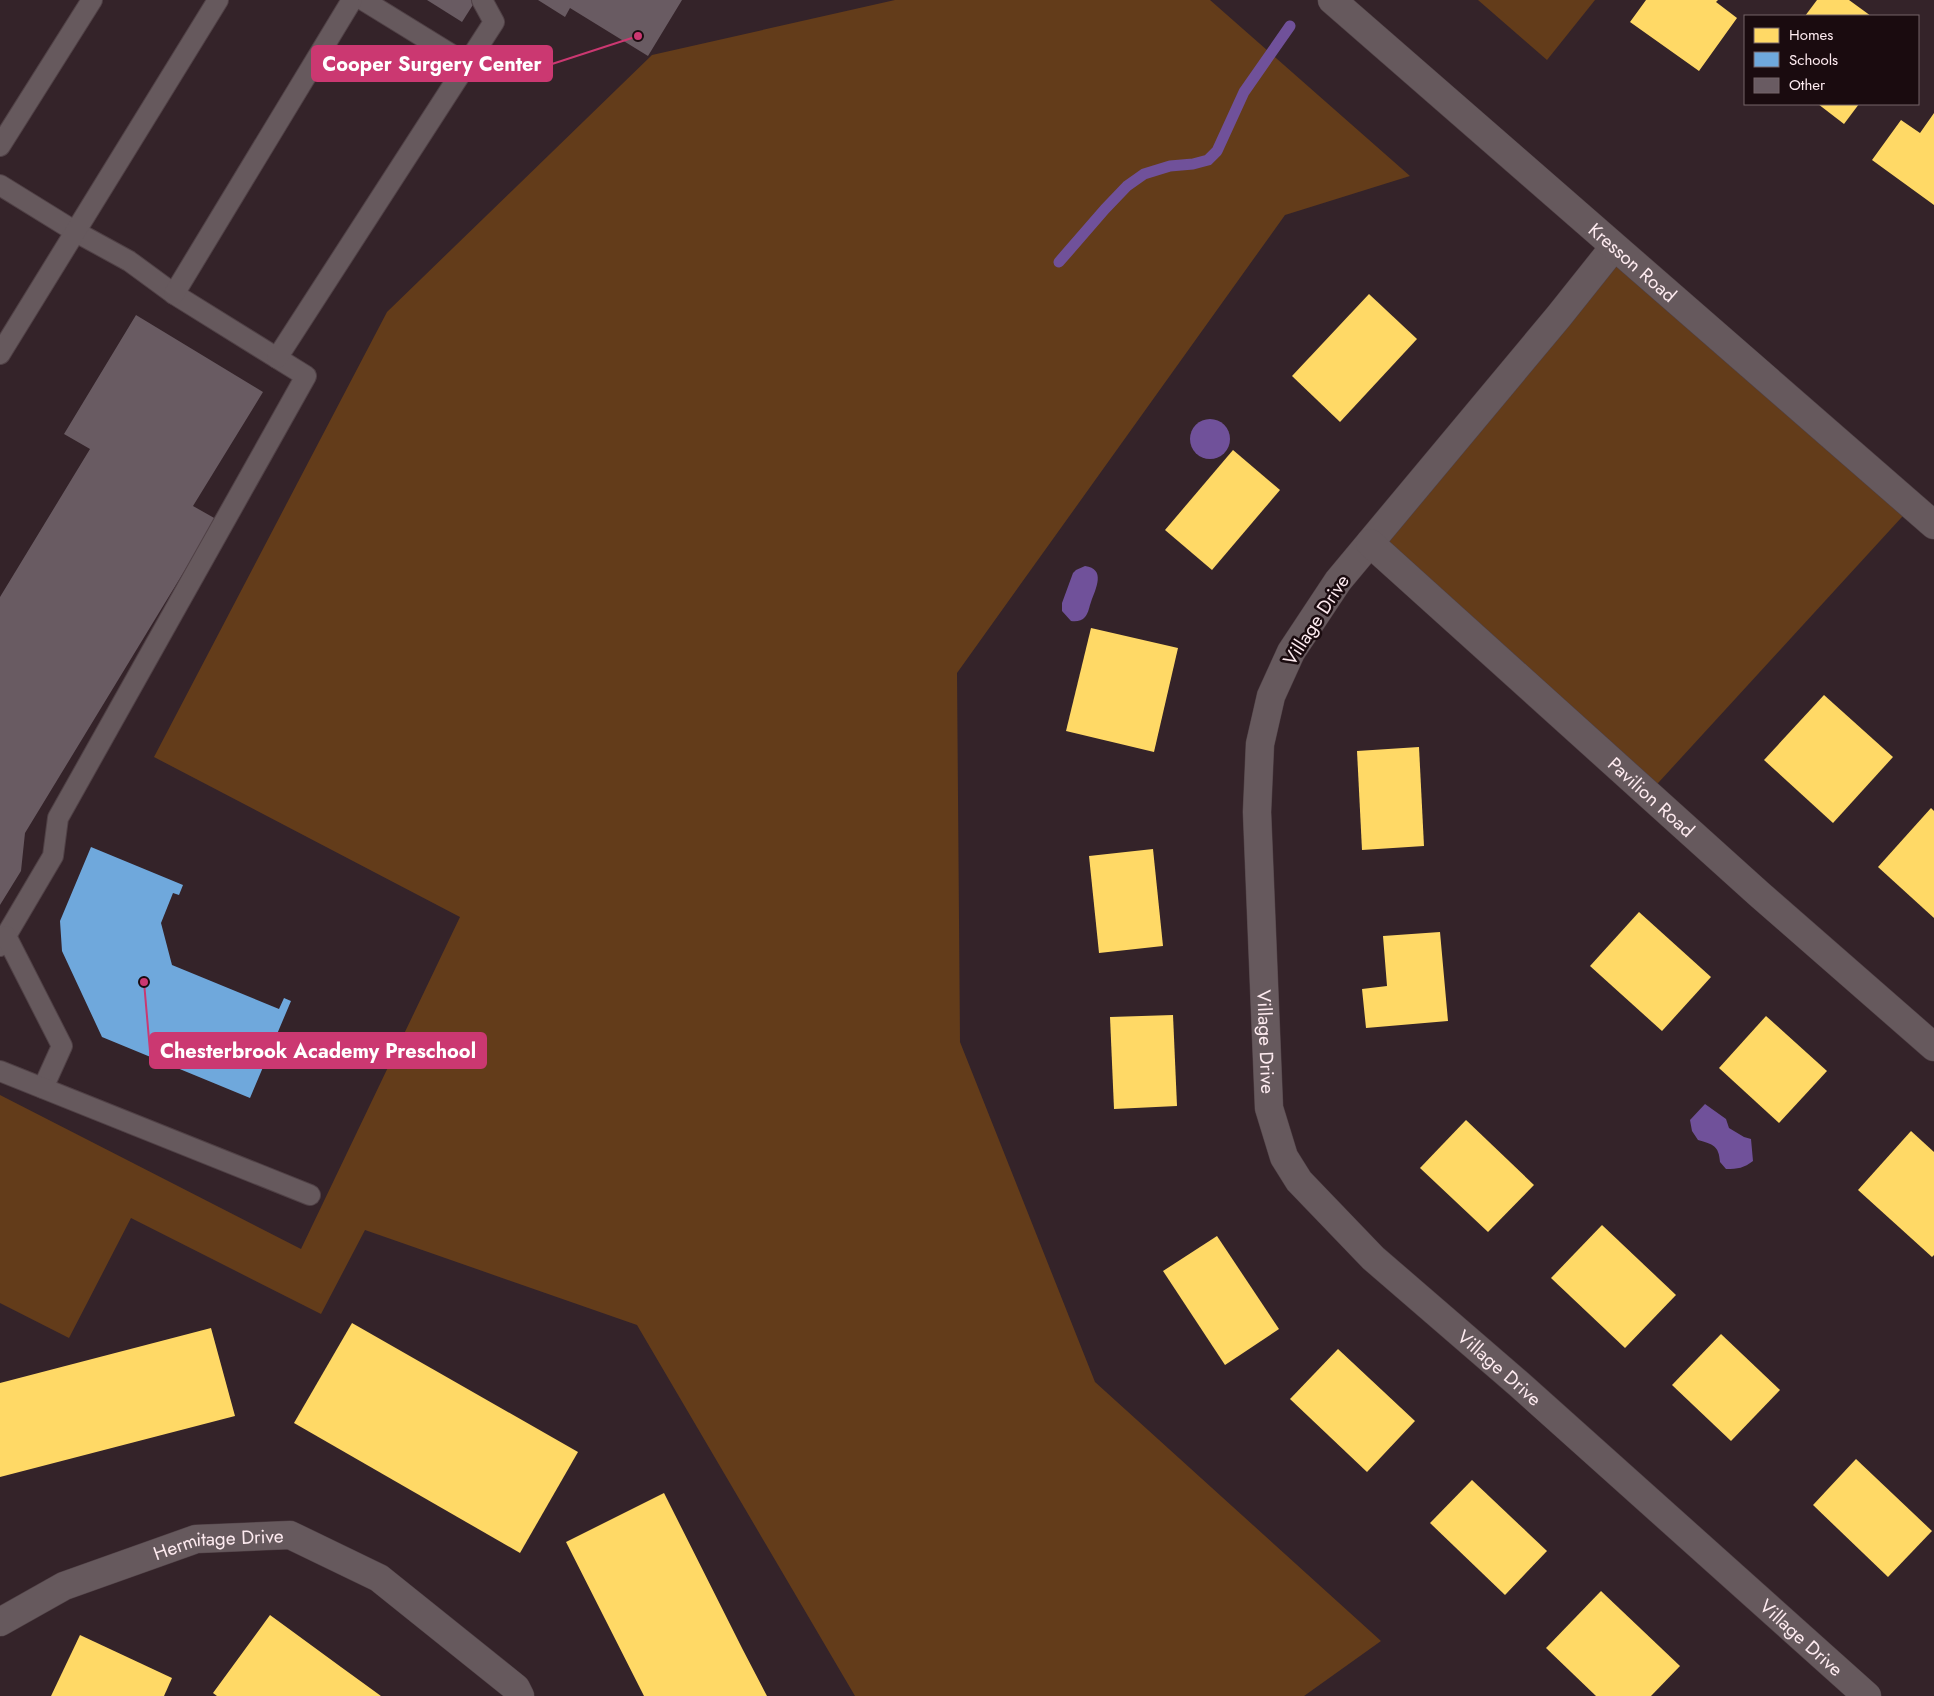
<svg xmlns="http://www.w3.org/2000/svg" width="1934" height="1696" viewBox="0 0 1934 1696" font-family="Jost,sans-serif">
  <rect width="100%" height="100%" fill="#342329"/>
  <g fill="#633c1a">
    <polygon points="895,0 1210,0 1410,176 1285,215 957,673 960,1042 1095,1382 1381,1641 1304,1696 855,1696 637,1325 365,1230 321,1314 131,1218 69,1338 0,1303 0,1095 301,1249 460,917 154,757 387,312 652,55"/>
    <polygon points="1478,0 1595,0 1547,60"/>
    <polygon points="1614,247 1912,506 1648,794 1370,543"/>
  </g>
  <g fill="#70519a">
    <circle cx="1210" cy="439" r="20"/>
    <path d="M1085 566C1106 569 1096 588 1091 602 1089 607 1089 612 1085 617 1082 621 1076 622 1071 621L1062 611V603L1073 573 1076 570Z"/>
    <path d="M1705 1104 1726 1119 1729 1128 1744 1137 1751 1139 1753 1161C1744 1168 1738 1169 1726 1169L1720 1162C1719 1146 1713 1144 1698 1140L1692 1131 1690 1120Z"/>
  </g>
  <g fill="#ffd966">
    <polygon points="1646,0 1718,0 1716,2 1737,18 1699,71 1630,22"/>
    <polygon points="1817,0 1849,0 1871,16 1805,16"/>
    <polygon points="1818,104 1859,104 1844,124"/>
    <polygon points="1934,113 1934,205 1872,160 1901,120 1920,133"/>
    <polygon points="1369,294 1417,339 1340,422 1292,376"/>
    <polygon points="1233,450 1280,490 1212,570 1165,530"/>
    <polygon points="1091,628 1178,648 1154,752 1066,731"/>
    <polygon points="1824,695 1893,757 1833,823 1764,760"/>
    <polygon points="1419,747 1424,846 1362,850 1357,751"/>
    <polygon points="1931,808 1934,811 1934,918 1878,867"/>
    <polygon points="1153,849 1163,946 1099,953 1089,856"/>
    <polygon points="1639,912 1711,977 1662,1031 1590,966"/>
    <polygon points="1440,932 1448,1021 1366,1028 1362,989 1387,986 1383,936"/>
    <polygon points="1173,1015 1177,1106 1114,1109 1110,1017"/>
    <polygon points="1766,1016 1827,1071 1779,1123 1719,1068"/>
    <polygon points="1466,1120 1534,1185 1488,1232 1420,1168"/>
    <polygon points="1911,1131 1934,1152 1934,1255 1932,1257 1858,1190"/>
    <polygon points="1602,1225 1676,1295 1625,1348 1551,1278"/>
    <polygon points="1217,1236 1279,1329 1225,1365 1163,1271"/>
    <polygon points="352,1323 578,1452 520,1553 294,1423"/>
    <polygon points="211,1328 235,1416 0,1477 0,1383"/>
    <polygon points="1721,1334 1780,1390 1731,1441 1672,1385"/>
    <polygon points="1338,1349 1415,1421 1367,1472 1290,1399"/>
    <polygon points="1856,1459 1932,1531 1888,1577 1813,1505"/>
    <polygon points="1472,1480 1547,1551 1505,1595 1430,1523"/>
    <polygon points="664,1493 743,1650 767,1696 644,1696 566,1542"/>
    <polygon points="1601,1591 1680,1666 1651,1696 1596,1696 1546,1648"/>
    <polygon points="270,1615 341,1667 381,1696 217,1696 213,1693"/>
    <polygon points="80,1635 172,1678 164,1696 51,1696"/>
  </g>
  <polygon fill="#6fa8dc" points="91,847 183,885 179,895 173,893 161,923 172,965 279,1009 284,998 291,1001 250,1098 102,1037 62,951 60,921"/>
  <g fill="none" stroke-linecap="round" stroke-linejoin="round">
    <polyline stroke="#70519a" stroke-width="11" points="1059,262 1105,209 1127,186 1144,174 1170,166 1193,164 1208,160 1217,151 1244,92 1290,26"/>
  </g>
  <g fill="#695b62">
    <polygon points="427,0 476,0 462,22"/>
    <polygon points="538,0 682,0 648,56 570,8 565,17"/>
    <polygon points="136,315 263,392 193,506 216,519 25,833 21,871 0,905 0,597 90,449 64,434"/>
  </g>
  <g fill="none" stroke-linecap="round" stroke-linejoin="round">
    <g stroke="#504146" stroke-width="22">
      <g id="service">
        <polyline points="363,0 467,64"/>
        <polyline points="0,146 92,0"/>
        <polyline points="0,185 76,232 129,261 174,294 306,376 58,818 53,856 0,946"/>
        <polyline points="174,294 352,0"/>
        <polyline points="0,354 218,0"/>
        <polyline points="277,358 494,22 482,0"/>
        <polyline points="6,936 62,1046 43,1088"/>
        <polyline points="0,1071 310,1195"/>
      </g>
    </g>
    <g stroke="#504146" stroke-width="29">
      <g id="minor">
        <path id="s1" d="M1614 247 1559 316 1338 581 1291 652 1271 696 1260 744 1257 812 1269 1108 1284 1157 1299 1181 1373 1258 1520 1385 1867 1696"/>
        <path id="s2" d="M1370 543 1759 894 1934 1047"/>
        <path id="s3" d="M0 1622 64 1586 196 1539 290 1535 379 1578 516 1688 520 1696"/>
      </g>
    </g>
    <g stroke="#504146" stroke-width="29">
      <g id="secondary">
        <path id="s4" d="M1332 0 1934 525"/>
      </g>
    </g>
    <use href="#service" stroke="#66595d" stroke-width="20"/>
    <use href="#minor" stroke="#66595d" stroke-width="28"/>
    <use href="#secondary" stroke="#66595d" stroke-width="28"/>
  </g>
  <g text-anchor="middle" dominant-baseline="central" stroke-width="5" stroke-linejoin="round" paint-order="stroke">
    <g font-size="19" fill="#feebf0" stroke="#1a0b0f">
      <text stroke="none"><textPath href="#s4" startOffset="399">Kresson Road</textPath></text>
      <text transform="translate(1316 620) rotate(-57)">Village Drive</text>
      <text stroke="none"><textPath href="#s2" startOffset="379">Pavilion Road</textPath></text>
      <text stroke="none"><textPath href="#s1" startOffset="914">Village Drive</textPath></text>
      <text stroke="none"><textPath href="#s1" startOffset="1334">Village Drive</textPath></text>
      <text stroke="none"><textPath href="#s3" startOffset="235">Hermitage Drive</textPath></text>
      <text stroke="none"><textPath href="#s1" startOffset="1739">Village Drive</textPath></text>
    </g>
  </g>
  <path fill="none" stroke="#cb3871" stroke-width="2" d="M638 36L552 64M144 982L150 1051"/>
  <g fill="#cb3871" stroke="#1a0b0f" stroke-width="2">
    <circle cx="638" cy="36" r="5"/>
    <circle cx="144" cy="982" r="5"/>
  </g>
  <g fill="#cb3871" stroke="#cb3871" stroke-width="2">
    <rect x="312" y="46" width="240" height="35" rx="5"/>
    <rect x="150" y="1033" width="336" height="35" rx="5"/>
  </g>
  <g font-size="20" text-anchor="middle" font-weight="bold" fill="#fff">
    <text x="432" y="71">Cooper Surgery Center</text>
    <text x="318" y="1058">Chesterbrook Academy Preschool</text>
  </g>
  <rect x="1744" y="15" width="175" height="90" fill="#1a0b0f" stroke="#756569"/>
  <rect x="1754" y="28" width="25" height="15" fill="#ffd966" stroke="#756569"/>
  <text x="1789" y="40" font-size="15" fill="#feebf0">Homes</text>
  <rect x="1754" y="52" width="25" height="15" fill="#6fa8dc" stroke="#756569"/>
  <text x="1789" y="65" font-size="15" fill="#feebf0">Schools</text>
  <rect x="1754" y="78" width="25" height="15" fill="#695b62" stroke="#756569"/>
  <text x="1789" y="90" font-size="15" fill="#feebf0">Other</text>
</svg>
